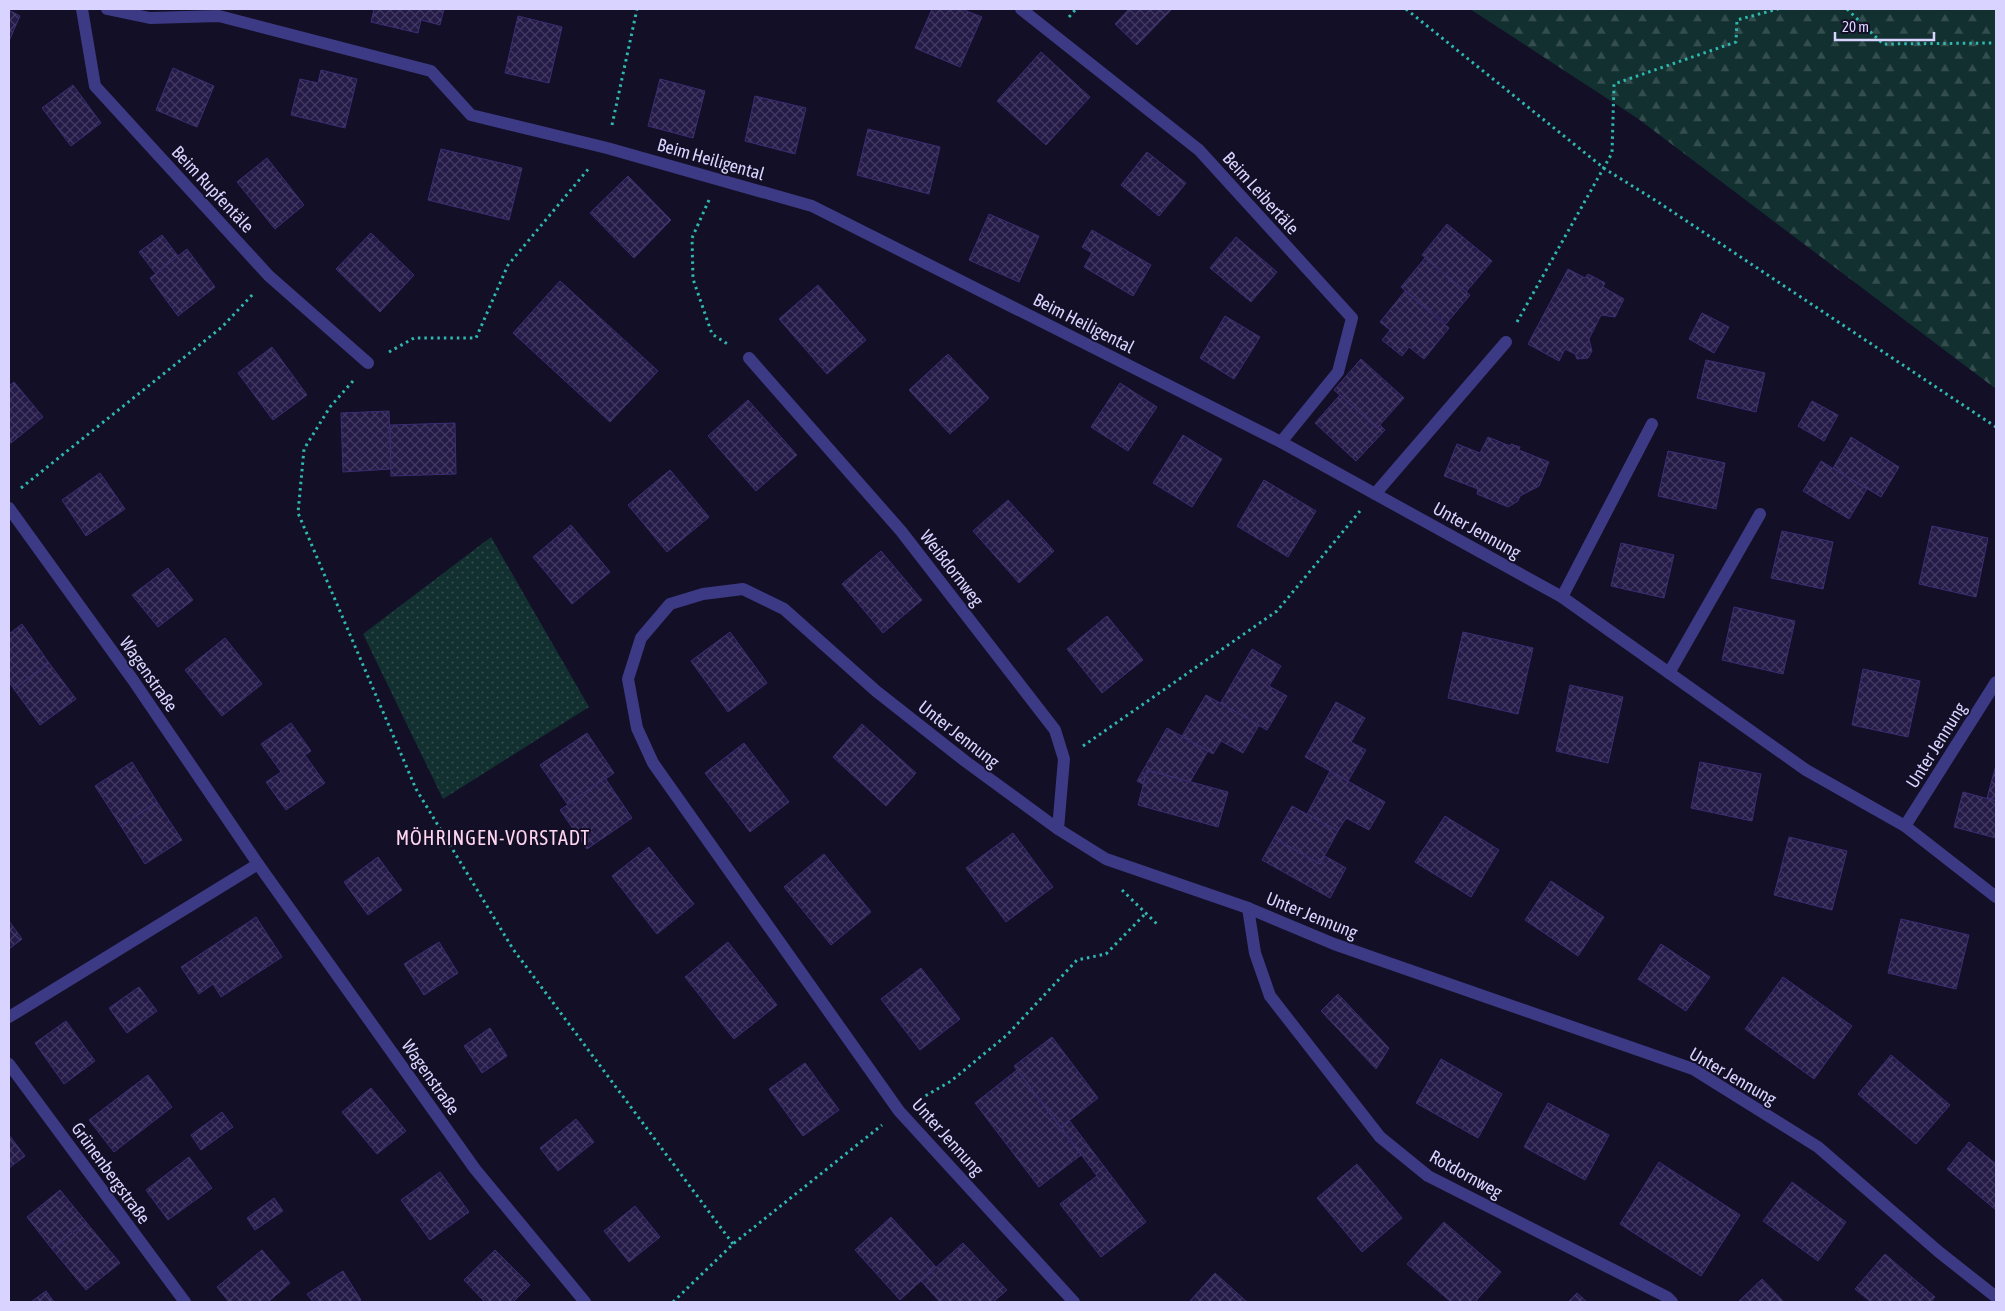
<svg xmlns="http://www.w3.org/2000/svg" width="2005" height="1311" viewBox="0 0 2005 1311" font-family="'Asap Condensed',sans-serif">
  <defs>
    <pattern id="forest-firs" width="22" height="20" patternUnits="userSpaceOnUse" patternTransform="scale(1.25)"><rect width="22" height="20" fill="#12302f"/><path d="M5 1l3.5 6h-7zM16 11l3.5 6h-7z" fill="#344d4e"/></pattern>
    <pattern id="park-dots" width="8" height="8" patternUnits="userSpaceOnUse" patternTransform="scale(1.25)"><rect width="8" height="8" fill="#12302f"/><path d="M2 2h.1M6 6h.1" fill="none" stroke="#344d4e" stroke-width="1.8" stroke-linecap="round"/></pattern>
    <pattern id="building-cross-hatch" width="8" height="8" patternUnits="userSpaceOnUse" patternTransform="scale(1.25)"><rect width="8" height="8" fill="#241b47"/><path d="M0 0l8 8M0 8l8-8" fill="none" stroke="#433b63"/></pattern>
  </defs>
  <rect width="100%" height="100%" fill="#130f26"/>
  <polygon fill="url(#forest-firs)" points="1470,9 1996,9 1996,389 1637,118"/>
  <polygon fill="url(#park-dots)" points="491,537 589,707 443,799 363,634"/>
  <g fill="url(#building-cross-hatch)" stroke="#3b2d73">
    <polygon points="374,9 444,9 440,25 421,20 418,33 371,22"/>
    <polygon points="932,9 961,9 982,17 960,67 915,48"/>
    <polygon points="1129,9 1172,9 1137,45 1115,24"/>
    <polygon points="9,10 20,16 9,41"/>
    <polygon points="518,16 562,27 549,83 505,73"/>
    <polygon points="1041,52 1090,97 1046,145 997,101"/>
    <polygon points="173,68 214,86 197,127 156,110"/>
    <polygon points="321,70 357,79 345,128 291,115 300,79 318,83"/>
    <polygon points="660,79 705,91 693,138 648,126"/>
    <polygon points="73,85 101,123 71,146 42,108"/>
    <polygon points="755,96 806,108 795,154 745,141"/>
    <polygon points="868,129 940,147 929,194 857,175"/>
    <polygon points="441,149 522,168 509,220 428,200"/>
    <polygon points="1147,152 1186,183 1159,216 1121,185"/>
    <polygon points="267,158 304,205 275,229 237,182"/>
    <polygon points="628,176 671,220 634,258 590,213"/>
    <polygon points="989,214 1039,236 1019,282 969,260"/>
    <polygon points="1447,224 1492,261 1466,292 1422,255"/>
    <polygon points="1092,230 1151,265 1133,296 1084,267 1092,253 1082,247"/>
    <polygon points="371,233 414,275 380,312 336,269"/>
    <polygon points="162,235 178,256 156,274 139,252"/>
    <polygon points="1236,237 1277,272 1251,302 1210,268"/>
    <polygon points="187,249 215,287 178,316 150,278"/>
    <polygon points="1425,258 1470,295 1446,324 1401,287"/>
    <polygon points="1568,269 1585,278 1588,274 1605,283 1603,287 1624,299 1615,317 1601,315 1589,339 1592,351 1588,358 1577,359 1575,354 1565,349 1559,361 1528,344"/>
    <polygon points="560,281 658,371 610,422 513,333"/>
    <polygon points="818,285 866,340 827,374 779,319"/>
    <polygon points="1405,291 1449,328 1424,359 1409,347 1402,356 1382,340 1390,330 1380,322"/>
    <polygon points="1702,313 1729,327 1714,353 1689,339"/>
    <polygon points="1225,316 1260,337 1234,379 1200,358"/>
    <polygon points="272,347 307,395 273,420 238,373"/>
    <polygon points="948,354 989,398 950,434 909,390"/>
    <polygon points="1361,359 1404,398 1377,428 1334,390"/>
    <polygon points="1706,360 1765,373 1756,412 1697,398"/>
    <polygon points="14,382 43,417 11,443 9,441 9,386"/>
    <polygon points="1120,383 1157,407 1128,451 1091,427"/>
    <polygon points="1340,395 1377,428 1380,425 1385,430 1356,461 1315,423"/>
    <polygon points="748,400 797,455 756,491 708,436"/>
    <polygon points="1812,401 1838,415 1824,441 1798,426"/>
    <polygon points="389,411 391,469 343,472 341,413"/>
    <polygon points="455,423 456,474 391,476 390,425"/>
    <polygon points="1183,435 1222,459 1192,507 1153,483"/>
    <polygon points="1488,437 1510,446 1511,444 1520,447 1519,450 1549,462 1539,486 1520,496 1518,501 1508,507 1477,494 1478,489 1444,476 1457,444 1480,453"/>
    <polygon points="1851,437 1899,467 1881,497 1833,468"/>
    <polygon points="1668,451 1725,463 1716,509 1658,496"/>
    <polygon points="1821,461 1867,489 1849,519 1803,491"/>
    <polygon points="670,470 709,517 667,552 628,505"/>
    <polygon points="100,473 125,509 86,536 62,500"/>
    <polygon points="1264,480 1316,511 1288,557 1237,526"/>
    <polygon points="1008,500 1054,551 1019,583 973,531"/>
    <polygon points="571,525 610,572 572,604 533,557"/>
    <polygon points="1932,526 1988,538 1976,597 1919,584"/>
    <polygon points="1782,531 1833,542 1823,589 1771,578"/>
    <polygon points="1621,543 1674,555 1664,598 1611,586"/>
    <polygon points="881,551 922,600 883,633 842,584"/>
    <polygon points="168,568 193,600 158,627 132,595"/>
    <polygon points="1734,607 1795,621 1783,674 1722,660"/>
    <polygon points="1107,616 1143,660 1102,693 1067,649"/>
    <polygon points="22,624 49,663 14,689 9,682 9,634"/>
    <polygon points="730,632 767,683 728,712 691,661"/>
    <polygon points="1463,632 1533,648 1518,714 1448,698"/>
    <polygon points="225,638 262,684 222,716 185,670"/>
    <polygon points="1252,649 1281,666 1269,686 1287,696 1267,730 1220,704"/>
    <polygon points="49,663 76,699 40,725 14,689"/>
    <polygon points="1863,669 1920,681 1908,737 1852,725"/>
    <polygon points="1570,685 1623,697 1608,763 1556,751"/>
    <polygon points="1206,695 1259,725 1243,753 1221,741 1213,754 1182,736"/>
    <polygon points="1336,702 1365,718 1351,742 1366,750 1348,781 1305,757"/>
    <polygon points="291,723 311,751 305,755 325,783 286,810 266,782 281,772 261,744"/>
    <polygon points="862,724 916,773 886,806 833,757"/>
    <polygon points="1167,728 1208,751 1190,782 1147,770 1143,784 1137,781"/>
    <polygon points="587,733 614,773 568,805 540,765"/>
    <polygon points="744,743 789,802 750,832 705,773"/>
    <polygon points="132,762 157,802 121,826 95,786"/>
    <polygon points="1700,762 1761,774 1752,821 1691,808"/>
    <polygon points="1996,765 1996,801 1987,798"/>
    <polygon points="1147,770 1228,792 1218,827 1138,805"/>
    <polygon points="1330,771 1385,802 1369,830 1346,818 1338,831 1307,814"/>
    <polygon points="605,778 632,818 587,849 560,810"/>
    <polygon points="1963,792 1996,801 1996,838 1954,827"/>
    <polygon points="157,802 182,840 145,864 121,826"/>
    <polygon points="1292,806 1338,831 1320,864 1274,838"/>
    <polygon points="1445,816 1499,850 1471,897 1415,862"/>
    <polygon points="1013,833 1053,887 1006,922 966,868"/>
    <polygon points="1789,837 1847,851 1832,910 1774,895"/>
    <polygon points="1274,838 1320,864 1325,856 1346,868 1330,898 1262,860"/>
    <polygon points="649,847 694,904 657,934 612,876"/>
    <polygon points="824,854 871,912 831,945 784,887"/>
    <polygon points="378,857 402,890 368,915 344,882"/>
    <polygon points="1551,881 1604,917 1578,956 1525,920"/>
    <polygon points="256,917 282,957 221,997 213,984 199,994 181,967"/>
    <polygon points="1901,919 1969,935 1956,989 1888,973"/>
    <polygon points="9,921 22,939 9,949"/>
    <polygon points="439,942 458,973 424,995 404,964"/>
    <polygon points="728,942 777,1005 734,1039 685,977"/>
    <polygon points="1661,944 1710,977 1686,1011 1638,979"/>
    <polygon points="921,968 960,1019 920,1050 881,999"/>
    <polygon points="1783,977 1852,1026 1814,1079 1745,1029"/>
    <polygon points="139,987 157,1011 127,1033 109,1008"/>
    <polygon points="1338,994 1389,1048 1376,1069 1321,1011"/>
    <polygon points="66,1021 95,1061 64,1084 35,1043"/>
    <polygon points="490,1028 507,1056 482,1073 464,1046"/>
    <polygon points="1052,1037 1098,1098 1061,1127 1014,1066"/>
    <polygon points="1891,1055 1950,1105 1916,1144 1858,1094"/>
    <polygon points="1441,1059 1502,1094 1478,1138 1416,1103"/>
    <polygon points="805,1063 839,1110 803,1136 769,1089"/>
    <polygon points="1017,1070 1081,1155 1039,1187 975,1103"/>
    <polygon points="148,1075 172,1107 114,1152 89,1120"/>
    <polygon points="371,1088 406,1131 377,1154 342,1112"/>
    <polygon points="1548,1103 1609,1135 1585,1180 1524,1147"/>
    <polygon points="222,1112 233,1127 201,1150 191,1135"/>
    <polygon points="576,1119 594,1142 558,1171 540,1148"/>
    <polygon points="1069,1120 1146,1222 1101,1257 1060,1204 1097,1176 1061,1127"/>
    <polygon points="9,1135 25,1156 9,1168"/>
    <polygon points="1969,1142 1996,1164 1996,1210 1947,1169"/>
    <polygon points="189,1157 212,1188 168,1220 146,1190"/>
    <polygon points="1659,1162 1740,1215 1701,1276 1620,1224"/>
    <polygon points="1357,1164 1402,1218 1362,1252 1317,1198"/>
    <polygon points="440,1172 469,1212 430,1240 401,1200"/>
    <polygon points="1792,1182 1846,1222 1818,1261 1763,1221"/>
    <polygon points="60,1190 86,1222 52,1249 27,1217"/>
    <polygon points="274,1198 283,1211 255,1230 247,1218"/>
    <polygon points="635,1206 660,1237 629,1262 604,1231"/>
    <polygon points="891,1217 936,1267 900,1300 855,1250"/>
    <polygon points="86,1222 120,1263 86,1290 52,1249"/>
    <polygon points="1444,1222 1501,1272 1475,1302 1451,1302 1407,1264"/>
    <polygon points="963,1243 1007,1290 993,1302 940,1302 921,1281"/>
    <polygon points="262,1250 290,1283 268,1302 229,1302 217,1287"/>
    <polygon points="495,1250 530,1285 513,1302 485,1302 464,1280"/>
    <polygon points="1885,1254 1935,1297 1931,1302 1871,1302 1855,1289"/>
    <polygon points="343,1271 361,1300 358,1302 313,1302 307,1294"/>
    <polygon points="1215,1273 1247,1302 1189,1302"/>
    <polygon points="1762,1279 1784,1302 1738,1302"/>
    <polygon points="46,1291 54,1302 31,1302"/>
    <polygon points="1577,1293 1587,1302 1568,1302"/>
  </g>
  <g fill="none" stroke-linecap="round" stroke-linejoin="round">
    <g stroke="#2fb8b0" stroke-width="3" stroke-dasharray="2.5 4" stroke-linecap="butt">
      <polyline points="1406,9 1605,169 1658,202 1996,427"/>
      <polyline points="1847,9 1883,44 1996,43"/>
      <polyline points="1069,17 1076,9"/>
      <polyline points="612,125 637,9"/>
      <polyline points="709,200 692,238 693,279 712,334 729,345"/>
      <polyline points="1517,322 1612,153 1614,84 1736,42 1737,20 1778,9"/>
      <polyline points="389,352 414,338 476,338 508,265 590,167"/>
      <polyline points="353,381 330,407 304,449 298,513 416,789 513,949 733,1244"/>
      <polyline points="21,488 222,327 254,293"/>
      <polyline points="1083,746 1277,611 1360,511"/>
      <polyline points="1122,890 1158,925"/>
      <polyline points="920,1099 951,1081 1007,1035 1077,960 1106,954 1145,914"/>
      <polyline points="673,1302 733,1244 882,1125"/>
    </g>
    <g stroke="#3d3a85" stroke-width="12">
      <polyline points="82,9 95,86 269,276 368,363"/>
      <polyline points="107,9 150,18 219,16 431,71 471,115 607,148 812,206 1281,442 1562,597 1806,770 1905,826 1996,897"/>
      <polyline points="1021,9 1199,150 1352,318 1338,372 1281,442"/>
      <polyline points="749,358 901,531 1055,730 1064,759 1058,829"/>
      <polyline points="1375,494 1506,342"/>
      <polyline points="9,508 133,680 258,864 475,1169 585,1302"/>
      <polyline points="1562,597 1652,424"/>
      <polyline points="1669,673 1760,514"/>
      <polyline points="1905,826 1996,682"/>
      <polyline points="1248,908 1255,953 1270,996 1380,1137 1428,1176 1667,1297 1672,1302"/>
      <polyline points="9,1017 258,864"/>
      <polyline points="9,1064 185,1302"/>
      <polyline points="1074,1302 899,1111 653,763 637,728 628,679 641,638 670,604 703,594 743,589 784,609 876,691 965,761 1058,829 1106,859 1248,908 1334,944 1693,1069 1818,1147 1939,1252 1996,1297"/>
    </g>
  </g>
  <g text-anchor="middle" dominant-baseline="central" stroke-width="4" stroke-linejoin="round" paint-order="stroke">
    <g font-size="18" fill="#d9d4ff" stroke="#130f26">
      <text transform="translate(711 159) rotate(16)">Beim Heiligental</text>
      <text transform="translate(213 189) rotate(47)">Beim Rupfentäle</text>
      <text transform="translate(1261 193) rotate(48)">Beim Leibertäle</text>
      <text transform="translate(1084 323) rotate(27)">Beim Heiligental</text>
      <text transform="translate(1477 530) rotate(29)">Unter Jennung</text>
      <text transform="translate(952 568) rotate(52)">Weißdornweg</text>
      <text transform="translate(149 674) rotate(55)">Wagenstraße</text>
      <text transform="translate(959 734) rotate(38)">Unter Jennung</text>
      <text transform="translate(1936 745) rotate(-58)">Unter Jennung</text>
      <text transform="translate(1312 915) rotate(22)">Unter Jennung</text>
      <text transform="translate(1733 1076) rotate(30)">Unter Jennung</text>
      <text transform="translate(431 1077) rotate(55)">Wagenstraße</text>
      <text transform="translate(948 1137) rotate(48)">Unter Jennung</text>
      <text transform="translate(111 1173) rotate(54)">Grünenbergstraße</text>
      <text transform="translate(1466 1174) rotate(29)">Rotdornweg</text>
    </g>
    <g font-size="20" letter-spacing="1" fill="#ffd6f0" stroke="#130f26">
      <text x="493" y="837">MÖHRINGEN-VORSTADT</text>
    </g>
  </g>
  <rect width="2005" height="1311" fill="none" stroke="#d9d4ff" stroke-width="20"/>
  <path d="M1835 32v8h99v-8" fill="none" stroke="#d9d4ff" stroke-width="2.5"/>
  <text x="1842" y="32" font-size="15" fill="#d9d4ff" stroke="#130f26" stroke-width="4" paint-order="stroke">20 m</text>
</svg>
